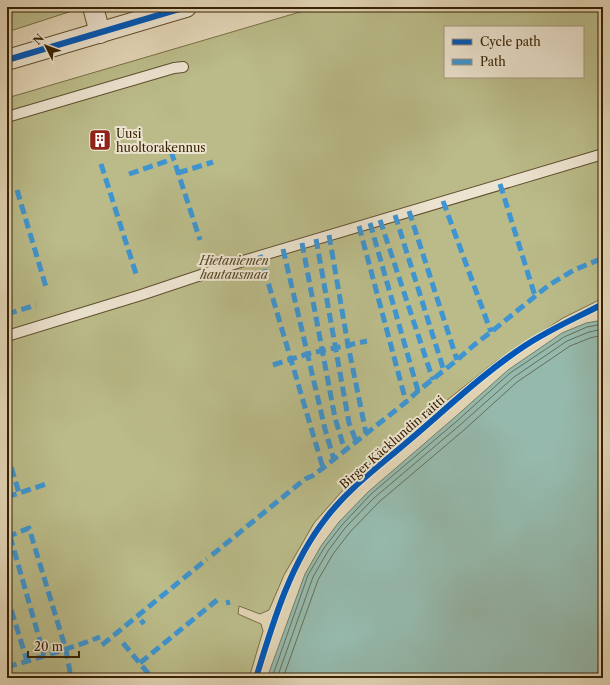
<svg xmlns="http://www.w3.org/2000/svg" width="610" height="685" viewBox="0 0 610 685" font-family="'Libre Caslon Text',serif">
  <rect width="100%" height="100%" fill="#e2d5b6"/>
  <filter id="stains"><feTurbulence type="fractalNoise" baseFrequency=".005" numOctaves="4"/><feColorMatrix values="0 0 0 0 .2 0 0 0 0 .09 0 0 0 0 .02 0 0 0 .5 -.17"/></filter>
  <radialGradient id="worn" r=".72"><stop offset=".6" stop-color="#630" stop-opacity="0"/><stop offset="1" stop-color="#630" stop-opacity=".3"/></radialGradient>
  <g fill="#babb89" stroke="#796e46" fill-rule="evenodd">
    <polygon points="7,7 71,7 72,11 7,32"/>
    <path d="M317 7H603V298L563 318 495 362 397 440 350 482 314 523 284 575 269 610 260 614 239 606 238 614 261 624 263 631 249 678H7V98ZM445 27H583V77H445Z"/>
  </g>
  <polygon fill="#95b9ac" stroke="#707d68" points="603,320 603,678 267,678 305,574 321,546 339,522 368,492 454,418 508,370 562,333 586,323"/>
  <g fill="none" stroke-linecap="round" stroke-linejoin="round">
    <g stroke="#666e57" stroke-width="1">
      <polyline points="272,678 308,575 324,548 342,525 371,494 457,421 510,373 564,337 587,327 603,324"/>
      <polyline points="277,678 313,577 328,551 345,528 374,498 460,425 514,377 567,341 589,332 603,329"/>
      <polyline points="283,678 318,580 333,554 350,532 379,502 464,430 517,382 570,346 590,338 603,335"/>
    </g>
    <g stroke="#624f2f" stroke-width="12">
      <g id="service">
        <polyline points="7,117 174,68 183,67"/>
        <polyline points="7,336 141,295 243,261 603,154"/>
      </g>
    </g>
    <g stroke="#624f2f" stroke-width="22">
      <g id="minor">
        <polyline points="93,7 100,33"/>
        <polyline points="7,60 186,7"/>
      </g>
    </g>
    <use href="#service" stroke="#ece4d0" stroke-width="10"/>
    <use href="#minor" stroke="#ece4d0" stroke-width="20"/>
    <g stroke="#3e95d1" stroke-width="5" stroke-dasharray="10 5" stroke-linecap="butt">
      <polyline points="171,151 200,240"/>
      <polyline points="101,164 137,277"/>
      <polyline points="178,173 213,162"/>
      <polyline points="129,174 173,159"/>
      <polyline points="500,184 535,296"/>
      <polyline points="17,190 46,287"/>
      <polyline points="443,201 491,332"/>
      <polyline points="409,211 457,360"/>
      <polyline points="395,215 444,371"/>
      <polyline points="380,220 433,380"/>
      <polyline points="370,223 418,391"/>
      <polyline points="359,226 406,402"/>
      <polyline points="329,235 348,345 366,433"/>
      <polyline points="316,239 349,423 356,441"/>
      <polyline points="302,243 335,418 345,451"/>
      <polyline points="283,249 325,429 334,460"/>
      <polyline points="260,255 323,468"/>
      <polyline points="7,314 36,305"/>
      <polyline points="273,365 307,354 367,341"/>
      <polyline points="7,453 19,493"/>
      <polyline points="7,497 46,484"/>
      <polyline points="10,536 44,655"/>
      <polyline points="7,537 29,528 66,650 71,678"/>
      <polyline points="212,555 305,479 312,476 323,468 406,402 418,391 457,360 474,345 491,332 549,285 574,270 603,258"/>
      <polyline points="7,596 27,661"/>
      <polyline points="226,603 230,602"/>
      <polyline points="141,620 144,624"/>
      <polyline points="123,643 152,678"/>
      <polyline points="102,645 207,559"/>
      <polyline points="140,663 217,600"/>
      <path d="M7 667C38 658 69 649 100 637"/>
    </g>
    <g stroke="#ece4d0" stroke-width="8">
      <g id="cycleway">
        <polyline points="7,60 186,7"/>
        <path d="M256 678C273 622 290 564 326 518 348 489 378 467 406 443 444 411 481 375 523 347 548 330 576 318 603 304"/>
      </g>
    </g>
    <use href="#cycleway" stroke="#0057b8" stroke-width="6"/>
  </g>
  <defs>
    <g id="building-square" transform="scale(1.15)"><rect x="-9" y="-9" width="18" height="18" rx="4" fill="#8f2418" stroke="#ece4d0"/><path d="M-4-6H4V6H1V3H-1V6H-4ZM-2.5-4.3h1.7v1.8h-1.7ZM.8-4.3h1.7v1.8H.8ZM-2.5-1h1.7V.8h-1.7ZM.8-1h1.7V.8H.8Z" fill="#fff"/></g>
  </defs>
  <g fill-rule="evenodd">
    <use href="#building-square" x="100" y="140"/>
  </g>
  <g text-anchor="middle" dominant-baseline="central" stroke-width="4" stroke-linejoin="round" paint-order="stroke">
    <g font-size="12" fill="#382202" stroke="#ece4d0" text-anchor="start">
      <text x="116" y="133">Uusi<tspan x="116" dy="14">huoltorakennus</tspan></text>
    </g>
    <g font-size="12" font-style="italic" fill="#584824" stroke="#ece4d0">
      <text x="234" y="260">Hietaniemen<tspan x="234" dy="14">hautausmaa</tspan></text>
    </g>
    <g font-size="12" fill="#382202" stroke="#ece4d0">
      <text transform="translate(392 442) rotate(-41)">Birger Käcklundin raitti</text>
    </g>
  </g>
  <rect width="610" height="685" fill="none" stroke="#e2d5b6" stroke-width="24"/>
  <rect x="8" y="8" width="594" height="669" fill="none" stroke="#382202" stroke-width="2"/>
  <rect x="12" y="12" width="586" height="661" fill="none" stroke="#382202"/>
  <rect x="444" y="26" width="140" height="52" fill="#ece4d0" stroke="#a4967e"/>
  <rect x="452" y="39" width="20" height="6" fill="#0057b8" stroke="#a4967e"/>
  <text x="480" y="46" font-size="12" fill="#382202">Cycle path</text>
  <rect x="452" y="59" width="20" height="6" fill="#3e95d1" stroke="#a4967e"/>
  <text x="480" y="66" font-size="12" fill="#382202">Path</text>
  <g transform="translate(46 46) rotate(312)" stroke="#ece4d0" stroke-width="3" paint-order="stroke">
  <path d="M0-3L7 15L0 10L-7 15Z" fill="#382202"/>
  <text y="-6" font-size="11" font-weight="bold" text-anchor="middle" fill="#382202">N</text>
  </g>
  <path d="M28 651v6h51v-6" fill="none" stroke="#382202" stroke-width="2"/>
  <text x="34" y="651" font-size="12" fill="#382202" stroke="#ece4d0" stroke-width="3" paint-order="stroke">20 m</text>
  <rect width="100%" height="100%" filter="url(#stains)"/>
  <rect width="100%" height="100%" fill="url(#worn)"/>
</svg>
